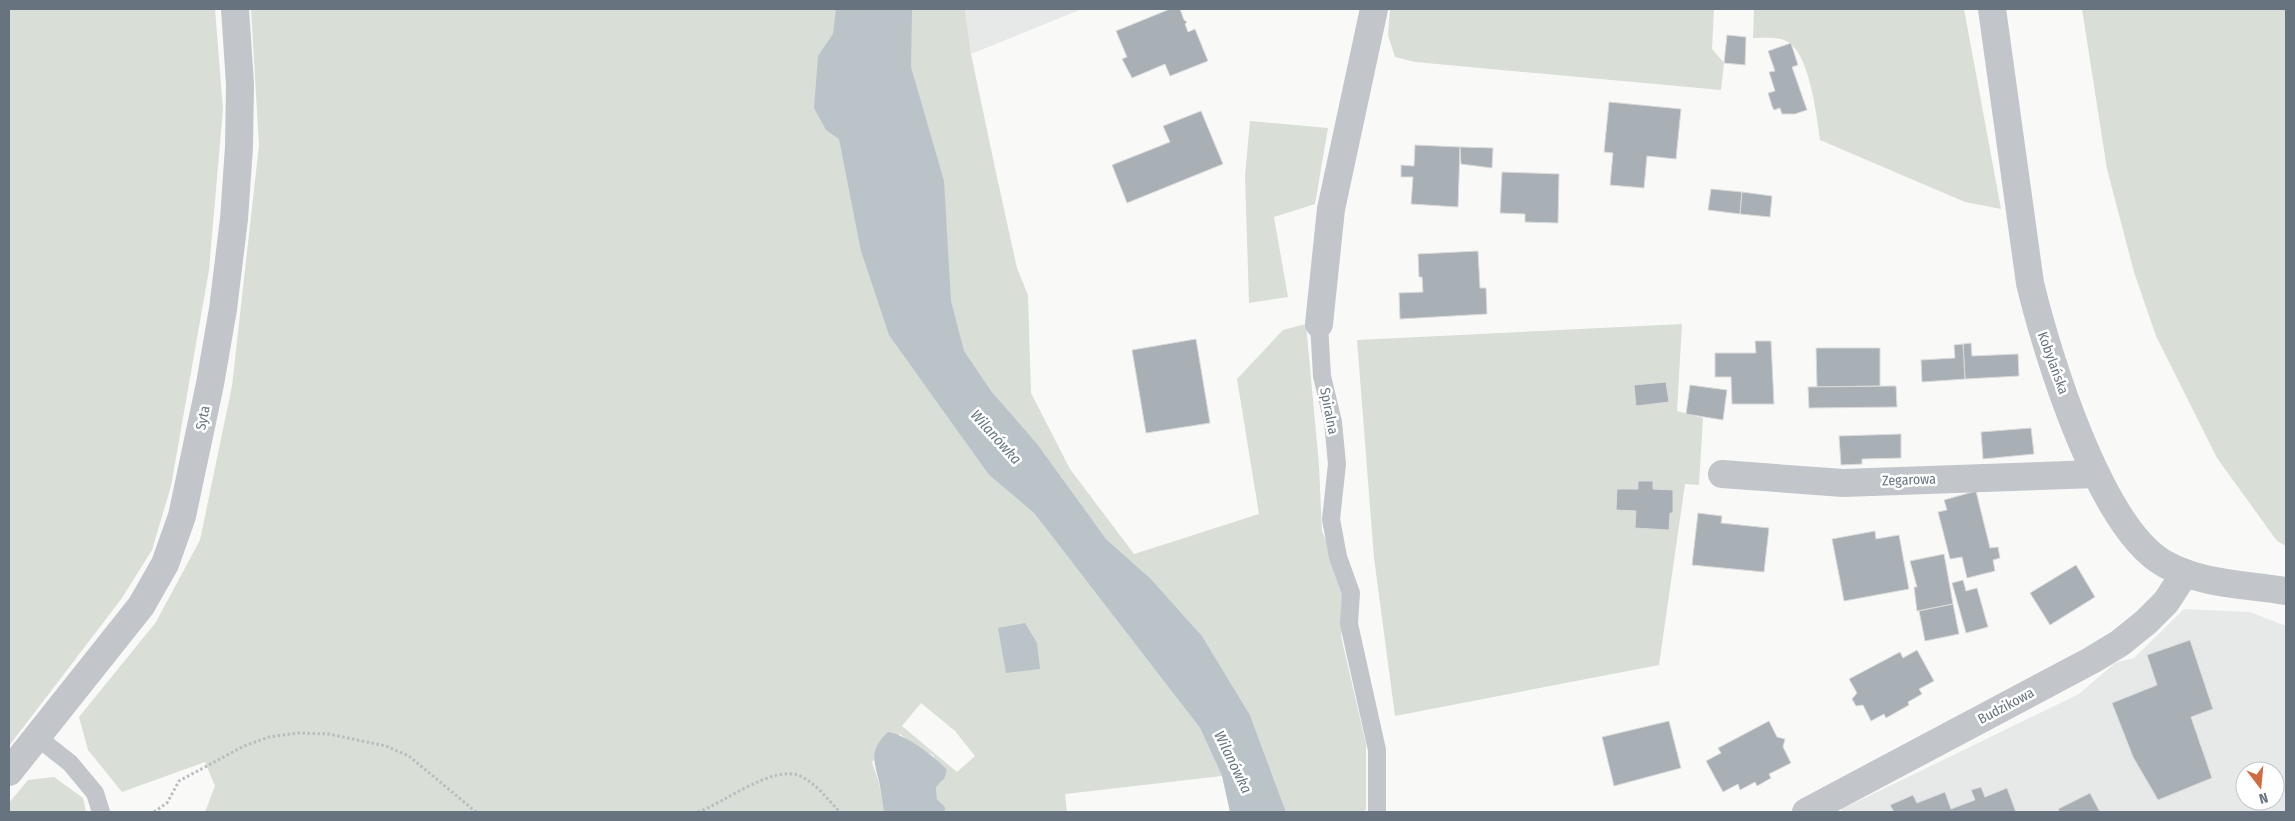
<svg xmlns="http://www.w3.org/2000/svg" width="2295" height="821" viewBox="0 0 2295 821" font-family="'Fira Sans Condensed',sans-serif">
  <rect width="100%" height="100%" fill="#f9faf8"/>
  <g fill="#e7e9e8" fill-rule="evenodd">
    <polygon points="965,9 1082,9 971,54"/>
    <path d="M2184 609 2250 612 2286 626V812H1842V809L2079 694 2115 663 2134 658ZM2245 771H2275V801H2245Z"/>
  </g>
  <g fill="#d9ded7" fill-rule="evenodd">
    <polygon points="9,9 215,9 223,109 209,270 171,486 152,550 122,598 9,746"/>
    <path d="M251 9H858L881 267 962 437 989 475 1034 513 1200 728 1222 776 1065 794 1067 812H944L946 808 937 799 936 787 944 779 933 755 919 749 900 734 872 762 879 783 884 812H205L215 786 205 762 122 792 88 750 79 717 156 622 200 540 232 386 259 145ZM921 703 955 731 975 756 957 772 902 726Z"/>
    <polygon points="876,9 965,9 971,54 995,168 1017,268 1028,295 1031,393 1070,469 1134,554 1259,514 1237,379 1283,330 1306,324 1319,465 1322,531 1346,591 1341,636 1366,744 1366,809 1364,812 1286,812 1250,715 1202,636 1151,579 1106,539 1022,427 984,410 963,382"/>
    <polygon points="1390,9 1714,9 1712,49 1724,63 1721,90 1415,62 1395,57 1388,35"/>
    <path d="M1754 9H1964L2001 209 1965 202 1820 140C1817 117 1810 60 1791 44 1782 36 1764 38 1753 38Z"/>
    <polygon points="2082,9 2286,9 2286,546 2277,541 2217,458 2156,336 2134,272 2107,169"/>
    <polygon points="1250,121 1328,128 1315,204 1274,217 1288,297 1249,303 1245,176"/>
    <polygon points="1682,324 1677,411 1703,418 1699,485 1685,484 1659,665 1395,716 1374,558 1357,340"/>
    <polygon points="54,777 83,798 86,812 9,812 9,803 28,780"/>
  </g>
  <g fill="#bac3c8">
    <polygon points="836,9 912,9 911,67 944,181 951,301 964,351 991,391 1037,444 1106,539 1151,579 1202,636 1250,715 1286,812 1230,812 1222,776 1200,728 1034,513 989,475 889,335 861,251 839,139 826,130 814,108 818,56 833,34"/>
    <polygon points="1025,623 1037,643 1040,669 1006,673 998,628"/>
    <path d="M888 732C907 735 934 756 947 770L944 779 936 787 937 799 946 808 944 812H884C882 802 881 791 879 781 873 759 870 749 888 732Z"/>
  </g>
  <g fill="#a8afb5" stroke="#dbdbda">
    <polygon points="1170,9 1180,9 1184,20 1187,22 1185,24 1188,32 1195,29 1208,61 1170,76 1165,64 1132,78 1122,59 1127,57 1116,31"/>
    <polygon points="1727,35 1746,37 1745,65 1724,63"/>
    <polygon points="1791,43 1798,65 1792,67 1807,110 1795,114 1782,114 1780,108 1774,110 1772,106 1768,93 1775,91 1769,72 1775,71 1768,51"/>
    <polygon points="1609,102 1681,109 1676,159 1647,156 1644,188 1610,185 1613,153 1604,152"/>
    <polygon points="1201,111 1223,164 1127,203 1112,165 1170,142 1163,126"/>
    <polygon points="1415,145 1460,147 1458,207 1411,204 1413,177 1401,177 1401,165 1414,166"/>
    <polygon points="1460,147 1493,148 1492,168 1461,164"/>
    <polygon points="1502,172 1559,174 1558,223 1525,222 1525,214 1500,213"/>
    <polygon points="1711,189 1742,192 1740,214 1708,210"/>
    <polygon points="1742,192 1772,196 1770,217 1740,214"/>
    <polygon points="1478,251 1480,288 1486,288 1487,314 1400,319 1399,293 1423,292 1422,277 1419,277 1418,254"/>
    <polygon points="1196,339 1210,423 1146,433 1132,350"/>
    <polygon points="1755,341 1771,341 1774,404 1732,404 1731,377 1715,377 1715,353 1756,353"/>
    <polygon points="1971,343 1972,356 2018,354 2019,376 1965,379 1963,344"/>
    <polygon points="1963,344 1965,379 1922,382 1921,360 1955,358 1954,345"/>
    <polygon points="1816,348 1880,348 1880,386 1817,387"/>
    <polygon points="1666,382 1669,402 1636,406 1634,385"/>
    <polygon points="1690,385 1727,390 1723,420 1686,414"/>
    <polygon points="1896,386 1897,407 1809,408 1808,387"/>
    <polygon points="2031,428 2034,454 1983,459 1981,432"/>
    <polygon points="1901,434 1901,458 1862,459 1862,464 1841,465 1839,436"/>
    <polygon points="1638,481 1653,481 1653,489 1673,490 1673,513 1670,513 1669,530 1635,528 1636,511 1616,510 1617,489 1638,489"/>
    <polygon points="1976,491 1990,548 1998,547 2000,558 1993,560 1995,571 1967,578 1962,557 1950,559 1938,512 1947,510 1944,500"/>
    <polygon points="1698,513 1722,516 1721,523 1769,528 1764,572 1692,565"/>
    <polygon points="1875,531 1876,539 1899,535 1909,589 1844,601 1832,539"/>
    <polygon points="1944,554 1953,604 1917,611 1914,587 1917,587 1910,561"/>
    <polygon points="2076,565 2095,597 2050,625 2030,593"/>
    <polygon points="1963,580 1966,591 1977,588 1988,627 1966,633 1952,583"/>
    <polygon points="1953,604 1959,634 1925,641 1919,611"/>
    <polygon points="2190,640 2213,709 2191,717 2212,778 2158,800 2133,757 2112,703 2157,685 2147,655"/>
    <polygon points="1917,650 1934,681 1919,689 1922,694 1908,702 1909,705 1886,718 1884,714 1871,721 1863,705 1856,706 1852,699 1857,693 1849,679 1900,652 1903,658"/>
    <polygon points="1669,721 1681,768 1614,786 1602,737"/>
    <polygon points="1769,721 1777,737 1785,739 1783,747 1791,763 1769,774 1771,778 1757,786 1755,782 1740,790 1738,784 1723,792 1706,761 1721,753 1718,748"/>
    <polygon points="1981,787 1985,797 2007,788 2016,812 1894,812 1890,805 1913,795 1917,803 1945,792 1951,809 1975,800 1971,790"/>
    <polygon points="2090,793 2100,812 2060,812 2058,809"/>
  </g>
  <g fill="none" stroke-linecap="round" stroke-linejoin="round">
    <g stroke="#babdc0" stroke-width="3" stroke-dasharray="2.5 2.5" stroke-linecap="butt">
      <polyline points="154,812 167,803 179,781 244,746 269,737 298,733 329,734 386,746 409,756 476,812"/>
      <path d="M698 812C724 803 773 764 800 776 816 783 828 800 840 812"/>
    </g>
    <g stroke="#c2c5c9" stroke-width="18">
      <polyline points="1319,324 1322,376 1333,422 1337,464 1331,519 1338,557 1351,593 1349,624 1377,750 1377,812"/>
      <polyline points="37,737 70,763 95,793 101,812"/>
    </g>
    <g stroke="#c2c5c9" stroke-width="28">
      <path d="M1992 9 2030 283C2047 354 2100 528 2165 564 2203 585 2245 584 2286 591"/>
      <polyline points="1319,324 1331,209 1374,9"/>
      <polyline points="1722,474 1843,483 2096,474"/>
      <polyline points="9,772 141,606 165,564 182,516 210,384 223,309 234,219 239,147 240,84 235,9"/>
      <polyline points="1806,812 2092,660 2120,643 2146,622 2166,602 2185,573"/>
    </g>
  </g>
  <g text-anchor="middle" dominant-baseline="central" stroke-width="5" stroke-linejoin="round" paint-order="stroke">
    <g font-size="14" fill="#677480" stroke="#fff">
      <text transform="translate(2053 363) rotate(70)">Kobylańska</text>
      <text transform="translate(1329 411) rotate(79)">Spiralna</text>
      <text transform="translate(203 418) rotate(-79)">Syta</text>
      <text transform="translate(1909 480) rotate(-2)">Zegarowa</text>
      <text transform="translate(2006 706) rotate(-28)">Budzikowa</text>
    </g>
    <g font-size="15" font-style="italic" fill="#677880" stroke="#fff">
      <text transform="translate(996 437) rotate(48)">Wilanówka</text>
      <text transform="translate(1233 762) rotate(64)">Wilanówka</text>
    </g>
  </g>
  <rect width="2295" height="821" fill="none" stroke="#677480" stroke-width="20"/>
  <g transform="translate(2260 786) rotate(164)"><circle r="24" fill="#ffffff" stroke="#c2c7cc"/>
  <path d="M0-4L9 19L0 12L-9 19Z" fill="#d26a3f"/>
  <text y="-8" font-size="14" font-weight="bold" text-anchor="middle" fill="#677480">N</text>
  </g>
</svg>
